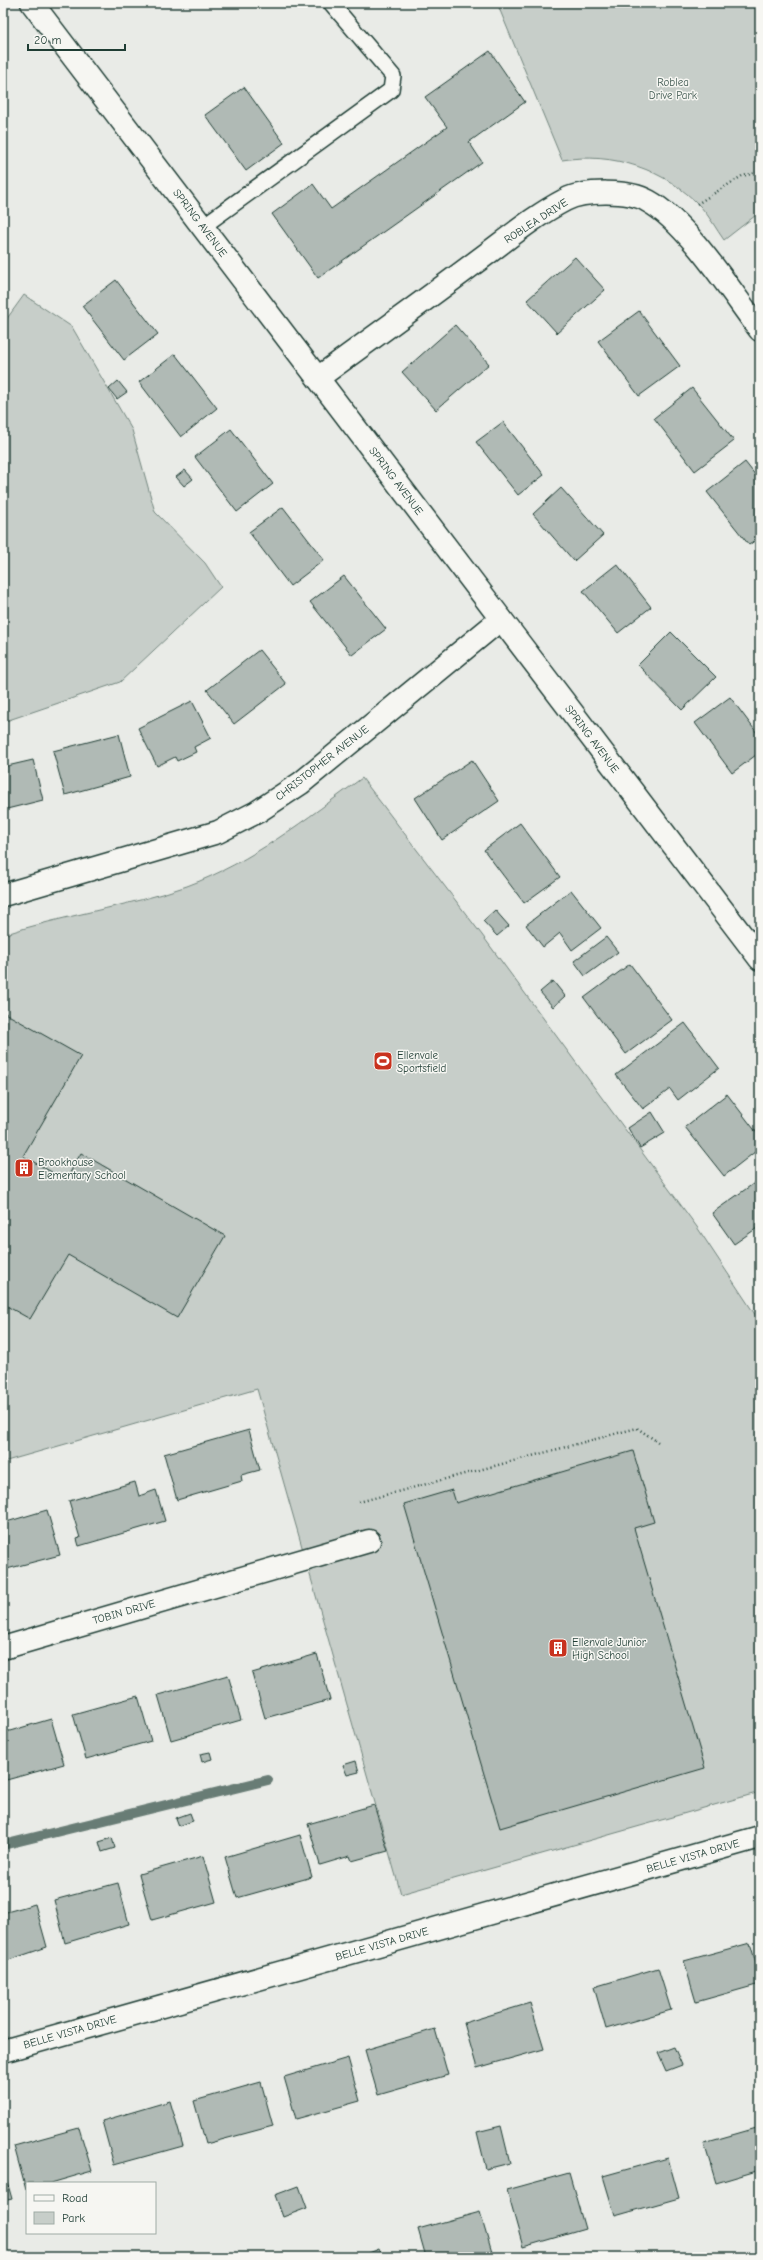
<svg xmlns="http://www.w3.org/2000/svg" width="763" height="2260" viewBox="0 0 763 2260" font-family="'Comic Neue',sans-serif">
  <rect width="100%" height="100%" fill="#e9ebe7"/>
  <filter id="ink" filterUnits="userSpaceOnUse"><feTurbulence type="fractalNoise" baseFrequency=".025" numOctaves="2"/><feDisplacementMap in="SourceGraphic" scale="8" xChannelSelector="R" yChannelSelector="G"/><feConvolveMatrix kernelMatrix="1 2 1 2 8 2 1 2 1" color-interpolation-filters="sRGB"/></filter>
  <g filter="url(#ink)">
    <g fill="#c7cec9" stroke="#73867e">
      <path d="M506 3H760V212L724 240C716 229 710 217 701 207 665 169 613 152 562 160L499 8Z"/>
      <polygon points="24,295 72,327 132,430 155,512 205,563 221,587 120,682 3,722 3,324"/>
      <path d="M362 778 482 935 697 1227 760 1322V1792L401 1894 257 1389 3 1462V935C63 915 127 907 187 886 252 862 306 819 362 778Z"/>
    </g>
    <g fill="none" stroke-linecap="round" stroke-linejoin="round">
      <polyline stroke="#687c75" stroke-width="10" points="3,1845 268,1780"/>
    </g>
    <g fill="#b0bab5" stroke="#1f3d34">
      <polygon points="490,51 525,102 469,142 482,162 318,278 272,214 313,184 331,209 447,127 425,97"/>
      <polygon points="244,87 284,143 246,171 205,115"/>
      <polygon points="575,257 605,290 557,333 527,300"/>
      <polygon points="116,280 158,334 124,360 82,306"/>
      <polygon points="639,311 680,366 639,396 598,341"/>
      <polygon points="455,325 489,364 436,410 402,372"/>
      <polygon points="175,354 217,408 181,437 139,382"/>
      <polygon points="118,381 127,392 117,399 109,389"/>
      <polygon points="692,388 734,441 695,471 654,418"/>
      <polygon points="503,422 544,475 518,495 476,442"/>
      <polygon points="231,429 273,484 237,512 195,457"/>
      <polygon points="745,462 760,481 760,537 749,545 707,492"/>
      <polygon points="185,470 193,479 184,486 176,477"/>
      <polygon points="561,488 603,535 574,561 533,514"/>
      <polygon points="283,507 324,560 290,586 249,532"/>
      <polygon points="617,564 651,607 618,633 583,591"/>
      <polygon points="344,576 386,629 352,655 310,602"/>
      <polygon points="671,632 716,677 682,710 638,665"/>
      <polygon points="259,650 286,684 234,724 207,690"/>
      <polygon points="730,697 760,737 760,752 732,773 695,723"/>
      <polygon points="192,701 211,738 194,747 196,752 177,761 175,757 157,766 138,728"/>
      <polygon points="119,734 130,777 65,795 53,751"/>
      <polygon points="33,760 43,800 3,810 3,767"/>
      <polygon points="472,760 499,801 442,840 415,798"/>
      <polygon points="520,823 560,877 524,903 484,850"/>
      <polygon points="571,890 601,928 572,950 560,933 543,947 526,925"/>
      <polygon points="495,910 509,926 497,936 483,921"/>
      <polygon points="606,937 618,952 585,976 574,961"/>
      <polygon points="630,964 672,1020 626,1054 584,998"/>
      <polygon points="553,981 565,996 553,1007 540,992"/>
      <polygon points="3,1012 81,1056 23,1156 66,1180 81,1153 225,1236 177,1318 68,1255 30,1319 3,1304"/>
      <polygon points="685,1023 719,1068 678,1100 670,1089 643,1109 616,1075"/>
      <polygon points="727,1094 760,1137 760,1148 724,1176 685,1127"/>
      <polygon points="652,1112 665,1133 640,1148 628,1128"/>
      <polygon points="760,1179 760,1226 734,1244 712,1213"/>
      <polygon points="249,1430 260,1470 241,1475 242,1481 177,1500 164,1454"/>
      <polygon points="633,1451 654,1522 634,1528 705,1768 500,1828 404,1504 452,1490 456,1503"/>
      <polygon points="135,1482 139,1496 156,1490 165,1521 79,1546 77,1539 80,1538 69,1501"/>
      <polygon points="47,1510 60,1555 3,1570 3,1523"/>
      <polygon points="317,1654 330,1700 265,1718 252,1673"/>
      <polygon points="228,1675 241,1720 171,1740 158,1695"/>
      <polygon points="138,1696 151,1741 86,1759 73,1714"/>
      <polygon points="51,1719 64,1764 3,1781 3,1733"/>
      <polygon points="210,1752 212,1759 202,1762 200,1754"/>
      <polygon points="356,1761 359,1772 347,1775 343,1765"/>
      <polygon points="374,1805 388,1851 352,1861 350,1856 320,1865 308,1824"/>
      <polygon points="190,1813 193,1821 179,1826 176,1818"/>
      <polygon points="300,1835 312,1877 237,1898 225,1857"/>
      <polygon points="112,1838 115,1848 102,1852 99,1842"/>
      <polygon points="203,1856 216,1902 152,1920 139,1874"/>
      <polygon points="118,1883 129,1924 65,1943 54,1900"/>
      <polygon points="35,1904 47,1947 3,1962 3,1913"/>
      <polygon points="750,1943 760,1977 760,1984 696,2002 684,1961"/>
      <polygon points="658,1968 671,2010 606,2029 594,1987"/>
      <polygon points="530,2003 544,2049 477,2068 464,2023"/>
      <polygon points="435,2029 448,2075 378,2095 365,2050"/>
      <polygon points="674,2047 682,2065 666,2071 658,2053"/>
      <polygon points="348,2058 360,2101 296,2119 284,2077"/>
      <polygon points="261,2082 273,2126 206,2144 194,2101"/>
      <polygon points="170,2101 183,2146 114,2165 102,2121"/>
      <polygon points="501,2126 510,2163 486,2169 477,2132"/>
      <polygon points="760,2127 760,2170 716,2183 704,2143"/>
      <polygon points="79,2128 92,2171 51,2183 27,2183 26,2190 14,2146"/>
      <polygon points="668,2158 679,2198 615,2216 603,2176"/>
      <polygon points="3,2167 12,2199 3,2201"/>
      <polygon points="569,2173 585,2229 523,2247 507,2190"/>
      <polygon points="299,2186 307,2208 283,2217 275,2195"/>
      <polygon points="480,2212 493,2256 426,2257 418,2229"/>
      <polygon points="379,2249 383,2257 359,2257"/>
    </g>
    <g fill="none" stroke-linecap="round" stroke-linejoin="round">
      <g stroke="#1f3d34" stroke-width="18">
        <polyline id="lane" points="202,227 391,90 393,76 331,3"/>
      </g>
      <g stroke="#1f3d34" stroke-width="25">
        <g id="street">
          <path d="M318 378C371 339 424 301 476 262 505 241 534 216 565 200 584 190 630 190 648 201 688 223 732 293 760 330"/>
          <polyline points="3,895 218,832 257,812 301,783 501,619"/>
          <polyline points="3,1648 369,1541"/>
          <polyline points="3,2051 760,1837"/>
        </g>
      </g>
      <g stroke="#1f3d34" stroke-width="25">
        <polyline id="secondary" points="32,3 760,959"/>
      </g>
      <g stroke="#1f3d34" stroke-width="2.5" stroke-dasharray="1 3" stroke-linecap="butt">
        <polyline points="697,204 742,176 760,172"/>
        <polyline points="359,1502 637,1428 658,1442"/>
      </g>
      <use href="#lane" stroke="#f6f6f2" stroke-width="15"/>
      <use href="#street" stroke="#f6f6f2" stroke-width="22"/>
      <use href="#secondary" stroke="#f6f6f2" stroke-width="22"/>
    </g>
  </g>
  <defs>
    <g id="stadium-square" transform="scale(1)"><rect x="-9" y="-9" width="18" height="18" rx="4" fill="#c8321e" stroke="#f6f6f2"/><path d="M0-5a6.5 5 0 1 0 0 10a6.5 5 0 1 0 0-10ZM-3.5-1.8h7v3.6h-7Z" fill="#fff"/></g>
    <g id="building-square" transform="scale(1)"><rect x="-9" y="-9" width="18" height="18" rx="4" fill="#c8321e" stroke="#f6f6f2"/><path d="M-4-6H4V6H1V3H-1V6H-4ZM-2.5-4.3h1.7v1.8h-1.7ZM.8-4.3h1.7v1.8H.8ZM-2.5-1h1.7V.8h-1.7ZM.8-1h1.7V.8H.8Z" fill="#fff"/></g>
  </defs>
  <g fill-rule="evenodd">
    <use href="#stadium-square" x="383" y="1061"/>
    <use href="#building-square" x="24" y="1168"/>
    <use href="#building-square" x="558" y="1648"/>
  </g>
  <g text-anchor="middle" dominant-baseline="central" stroke-width="3" stroke-linejoin="round" paint-order="stroke">
    <g font-size="11" fill="#415a52" stroke="#f6f6f2">
      <text x="673" y="82">Roblea<tspan x="673" dy="13">Drive Park</tspan></text>
    </g>
    <g font-size="11" fill="#1f3d34" stroke="#f6f6f2">
      <text transform="translate(536 221) rotate(-33)">ROBLEA DRIVE</text>
      <text transform="translate(200 223) rotate(53)">SPRING AVENUE</text>
      <text transform="translate(396 481) rotate(53)">SPRING AVENUE</text>
      <text transform="translate(592 739) rotate(53)">SPRING AVENUE</text>
      <text transform="translate(322 763) rotate(-38)">CHRISTOPHER AVENUE</text>
      <text transform="translate(124 1612) rotate(-16)">TOBIN DRIVE</text>
      <text transform="translate(693 1856) rotate(-16)">BELLE VISTA DRIVE</text>
      <text transform="translate(382 1944) rotate(-16)">BELLE VISTA DRIVE</text>
      <text transform="translate(70 2032) rotate(-16)">BELLE VISTA DRIVE</text>
    </g>
    <g font-size="11" fill="#1f3d34" stroke="#f6f6f2" text-anchor="start">
      <text x="397" y="1055">Ellenvale<tspan x="397" dy="13">Sportsfield</tspan></text>
      <text x="38" y="1162">Brookhouse<tspan x="38" dy="13">Elementary School</tspan></text>
      <text x="572" y="1642">Ellenvale Junior<tspan x="572" dy="13">High School</tspan></text>
    </g>
  </g>
  <rect width="763" height="2260" fill="none" stroke="#f6f6f2" stroke-width="16"/>
  <rect x="8" y="8" width="747" height="2244" fill="none" stroke="#1f3d34" stroke-width="1.5" filter="url(#ink)"/>
  <rect x="26" y="2182" width="130" height="52" fill="#f6f6f2" stroke="#a0aca6"/>
  <rect x="34" y="2195" width="20" height="6" fill="#f6f6f2" stroke="#a0aca6"/>
  <text x="62" y="2202" font-size="12" fill="#1f3d34">Road</text>
  <rect x="34" y="2212" width="20" height="12" fill="#c7cec9" stroke="#a0aca6"/>
  <text x="62" y="2222" font-size="12" fill="#1f3d34">Park</text>
  <path d="M28 44v6h97v-6" fill="none" stroke="#1f3d34" stroke-width="2"/>
  <text x="34" y="44" font-size="12" fill="#1f3d34" stroke="#f6f6f2" stroke-width="3" paint-order="stroke">20 m</text>
</svg>
